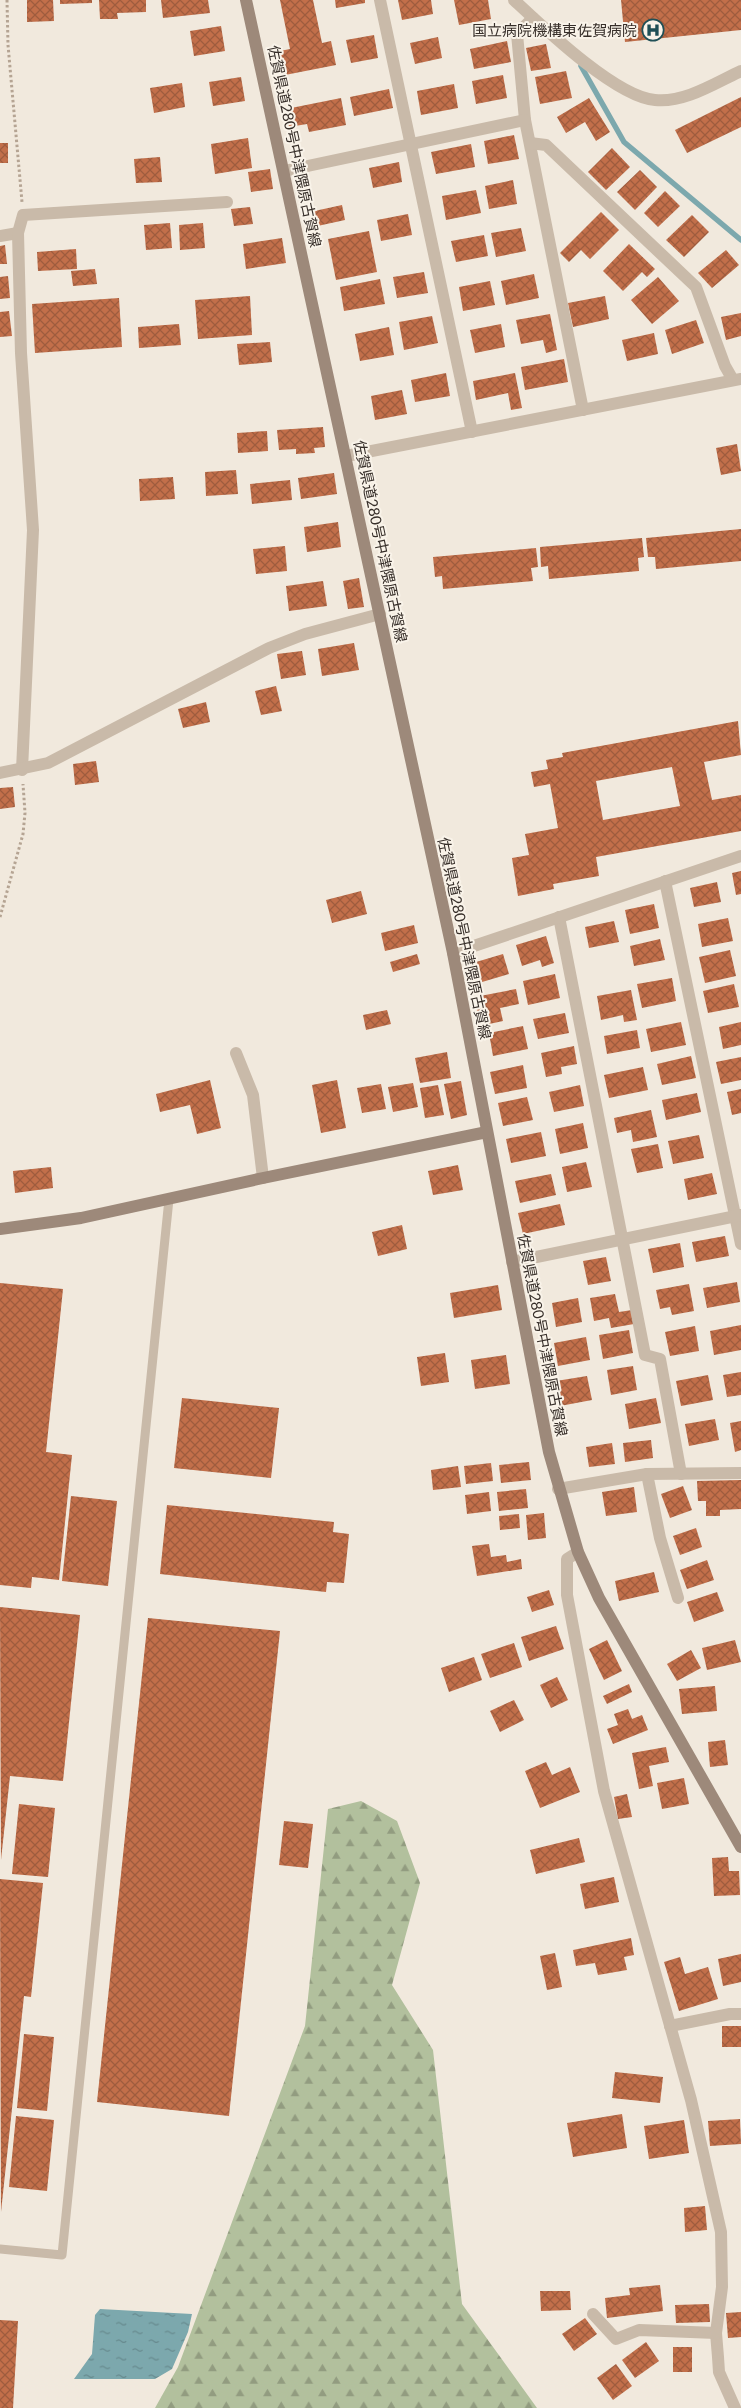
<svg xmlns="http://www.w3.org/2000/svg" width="741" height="2408" viewBox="0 0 741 2408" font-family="Lato,'Noto Sans JP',sans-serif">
  <defs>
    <pattern id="forest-firs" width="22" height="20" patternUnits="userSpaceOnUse" patternTransform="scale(1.25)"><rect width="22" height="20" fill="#b2c09d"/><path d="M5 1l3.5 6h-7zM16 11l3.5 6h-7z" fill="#929c80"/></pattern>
    <pattern id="water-ripples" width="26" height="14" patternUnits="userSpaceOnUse" patternTransform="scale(1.25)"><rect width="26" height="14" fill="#7ca8ad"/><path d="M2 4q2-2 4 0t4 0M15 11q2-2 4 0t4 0" fill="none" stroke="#66898d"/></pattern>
    <pattern id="building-cross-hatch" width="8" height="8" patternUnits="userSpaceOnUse" patternTransform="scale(1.25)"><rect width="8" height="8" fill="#c26f4a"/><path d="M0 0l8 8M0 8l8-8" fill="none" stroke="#9e5c3e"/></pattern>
  </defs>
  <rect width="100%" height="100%" fill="#f1e9dd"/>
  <polygon fill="url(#forest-firs)" points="361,1801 397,1821 420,1883 392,1985 433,2050 462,2304 537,2408 155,2408 178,2367 305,2026 328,1809"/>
  <polygon fill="url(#water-ripples)" points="100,2309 192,2314 188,2332 172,2369 155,2379 74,2379 92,2354 95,2315"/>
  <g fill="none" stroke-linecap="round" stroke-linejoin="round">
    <polyline stroke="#7ca8ad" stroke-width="5.5" points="581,66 624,142 741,240"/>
  </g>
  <g fill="url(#building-cross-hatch)" fill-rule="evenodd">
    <polygon points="27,0 53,0 54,21 27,22"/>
    <polygon points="60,0 92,0 92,3 60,4"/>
    <polygon points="99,0 146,0 146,12 117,13 118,19 100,19"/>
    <polygon points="161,0 208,0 210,13 163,18"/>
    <polygon points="280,0 313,0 322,43 331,41 336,65 285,75 280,51 290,49"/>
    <polygon points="335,0 365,0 365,3 336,8"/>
    <polygon points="398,0 431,0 433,14 402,20"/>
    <polygon points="454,0 488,0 491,19 459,25"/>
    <polygon points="621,0 741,0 741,30 625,42"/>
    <polygon points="221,26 225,51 194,56 190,31"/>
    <polygon points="374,35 378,58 351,63 346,40"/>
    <polygon points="438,37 442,58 415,64 410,43"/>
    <polygon points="507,41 511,62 474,69 470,49"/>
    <polygon points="546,44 551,68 531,71 526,48"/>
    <polygon points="566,71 572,98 540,104 535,77"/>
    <polygon points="503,75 507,98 476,104 472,81"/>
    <polygon points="241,77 245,101 213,106 209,82"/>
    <polygon points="182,83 185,107 154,113 150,88"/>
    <polygon points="454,84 458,108 421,115 417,91"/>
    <polygon points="389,89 393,108 354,116 350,97"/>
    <polygon points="741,97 741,127 687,153 675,130"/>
    <polygon points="341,98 346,125 309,132 307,124 289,127 286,109"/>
    <polygon points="589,98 610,132 596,141 585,122 566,133 557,117"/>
    <polygon points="514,135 519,159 488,164 484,141"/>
    <polygon points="248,138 252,168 215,174 211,144"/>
    <rect x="0" y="143" width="8" height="20"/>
    <polygon points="471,144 475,167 436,174 431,152"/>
    <polygon points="612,148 630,167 606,190 588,172"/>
    <polygon points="160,157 162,182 136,183 134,159"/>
    <polygon points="399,162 402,182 373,188 369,168"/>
    <polygon points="270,169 273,189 251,192 248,172"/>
    <polygon points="640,170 657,187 635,210 617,192"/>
    <polygon points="513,180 517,204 489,209 485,186"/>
    <polygon points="476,190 481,213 446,220 442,196"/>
    <polygon points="665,191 680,206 658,227 644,213"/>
    <polygon points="342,205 345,220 313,227 310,212"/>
    <polygon points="250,207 253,224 234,226 231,209"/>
    <polygon points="601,212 619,230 590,259 581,250 569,262 560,253"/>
    <polygon points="408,214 412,235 381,241 377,220"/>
    <polygon points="692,215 709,232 684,257 666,240"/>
    <polygon points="170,223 172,248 146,250 144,225"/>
    <polygon points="203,223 205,248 180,250 179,225"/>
    <polygon points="521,228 526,251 496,257 491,233"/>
    <polygon points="369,231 377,272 336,280 328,239"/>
    <polygon points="484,235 488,256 456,262 451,241"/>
    <polygon points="282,238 286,263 246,269 243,244"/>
    <polygon points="629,244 655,269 647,277 642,272 623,291 603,271"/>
    <polygon points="5,245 7,264 0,264 0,246"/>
    <polygon points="76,249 77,269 38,271 37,252"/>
    <polygon points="726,250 739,265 712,288 698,273"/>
    <polygon points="95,269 97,284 73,286 71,271"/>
    <polygon points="424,272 428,293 397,298 393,277"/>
    <polygon points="534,274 539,298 506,305 501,281"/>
    <polygon points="8,276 10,298 0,299 0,277"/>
    <polygon points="658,277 679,301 652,324 631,300"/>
    <polygon points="380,279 385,304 344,311 340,287"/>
    <polygon points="490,281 495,305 463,311 459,287"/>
    <polygon points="250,296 252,335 198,339 195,300"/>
    <polygon points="605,296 609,319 573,327 568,303"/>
    <polygon points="119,298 122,347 35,353 32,304"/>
    <polygon points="9,311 12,336 0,337 0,312"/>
    <polygon points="741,313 741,336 726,340 721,317"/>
    <polygon points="550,314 557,350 546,353 543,340 521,344 516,320"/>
    <polygon points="432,316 438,343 404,350 399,322"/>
    <polygon points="696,320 704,343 672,354 665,330"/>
    <polygon points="179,324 181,345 139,348 138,327"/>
    <polygon points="501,324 505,347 475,353 470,330"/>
    <polygon points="389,327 394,355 360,361 355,334"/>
    <polygon points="654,333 658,354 627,361 622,340"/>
    <polygon points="270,342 272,362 239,365 237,344"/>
    <polygon points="564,359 568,382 525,390 521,367"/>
    <polygon points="446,373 450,396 415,402 411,380"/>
    <polygon points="515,373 522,408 511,410 508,393 476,400 473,381"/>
    <polygon points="402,390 407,414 375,420 371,396"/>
    <polygon points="323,427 325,447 314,448 315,453 296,454 296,449 279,450 277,430"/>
    <polygon points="267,431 268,451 238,453 237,433"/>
    <polygon points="737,444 741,471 721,475 716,448"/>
    <polygon points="236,470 238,494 206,496 205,472"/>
    <polygon points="334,473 337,494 301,499 298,478"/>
    <polygon points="173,477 175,499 140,501 139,479"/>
    <polygon points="290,480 292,500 252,504 250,484"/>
    <polygon points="338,522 341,547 307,552 304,527"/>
    <polygon points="741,529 741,561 656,569 655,557 648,557 646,538"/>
    <polygon points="642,538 644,557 638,558 639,571 549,579 548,566 541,567 540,547"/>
    <polygon points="285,546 287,571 256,574 253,549"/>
    <polygon points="536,548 538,567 531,568 533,581 443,589 442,576 435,577 433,557"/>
    <polygon points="359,578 364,607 348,609 343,581"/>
    <polygon points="323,581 327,606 289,611 286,586"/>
    <polygon points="354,643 359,670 322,676 318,649"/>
    <polygon points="302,651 306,675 281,679 277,654"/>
    <polygon points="276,686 282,711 261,715 255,691"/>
    <polygon points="206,702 210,722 183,728 178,709"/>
    <path d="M738 721 741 755 704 762 712 800 741 795V831L596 857 599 876 553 884 554 889 518 896 512 858 529 855 525 834 558 828 550 784 534 787 531 772 548 769 546 760 563 757 562 753ZM672 767 680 806 603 820 596 781Z"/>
    <polygon points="96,761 99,782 75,785 73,764"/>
    <polygon points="13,787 15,807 0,809 0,788"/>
    <polygon points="741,871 741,894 736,895 732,873"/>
    <polygon points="717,882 721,902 694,907 690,888"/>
    <polygon points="361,891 367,914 332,923 326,900"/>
    <polygon points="654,904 659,928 630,934 625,910"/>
    <polygon points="728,918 733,941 702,947 698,924"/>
    <polygon points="614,921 619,942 589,948 585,927"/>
    <polygon points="414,925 418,943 385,951 381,933"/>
    <polygon points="546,936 554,963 542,967 540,960 522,966 516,945"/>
    <polygon points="660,939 665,960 634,966 630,946"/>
    <polygon points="730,950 736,976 705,983 699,957"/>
    <polygon points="417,954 420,964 393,972 390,962"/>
    <polygon points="503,954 509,974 472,985 466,965"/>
    <polygon points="555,974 560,998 528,1005 523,981"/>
    <polygon points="672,978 676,1001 642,1008 637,984"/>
    <polygon points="734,984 739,1007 708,1013 703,991"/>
    <polygon points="516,989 519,1004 500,1008 503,1021 480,1026 475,997"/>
    <polygon points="631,990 637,1020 624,1022 623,1015 601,1020 597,996"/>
    <polygon points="387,1010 391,1024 366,1030 363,1015"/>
    <polygon points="565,1013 569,1033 538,1039 533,1019"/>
    <polygon points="681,1022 686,1045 651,1052 646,1029"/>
    <polygon points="741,1022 741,1045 723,1049 719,1027"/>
    <polygon points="523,1026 528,1049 493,1056 489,1033"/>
    <polygon points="637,1030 640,1048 607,1054 604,1036"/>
    <polygon points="574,1046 577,1064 561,1067 562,1074 546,1077 541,1053"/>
    <polygon points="447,1052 451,1078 420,1083 415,1058"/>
    <polygon points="691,1056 696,1078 662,1085 657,1064"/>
    <polygon points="741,1057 741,1080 721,1084 716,1062"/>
    <polygon points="523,1065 527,1088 495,1094 490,1072"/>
    <polygon points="643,1067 648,1090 609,1098 604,1075"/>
    <polygon points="210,1080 221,1128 197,1134 190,1105 160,1112 156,1094"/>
    <polygon points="337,1080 346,1128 321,1133 312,1085"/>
    <polygon points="461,1081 467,1115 451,1119 444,1084"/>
    <polygon points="413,1083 418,1107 393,1112 388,1087"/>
    <polygon points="381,1084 386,1109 362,1113 357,1088"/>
    <polygon points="438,1085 444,1115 425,1118 420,1088"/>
    <polygon points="580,1085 584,1106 554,1112 549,1092"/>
    <polygon points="741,1089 741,1113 732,1115 727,1092"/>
    <polygon points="697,1093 701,1112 666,1120 662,1100"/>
    <polygon points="527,1097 533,1120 503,1126 498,1103"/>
    <polygon points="651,1110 657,1137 633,1142 631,1130 617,1133 614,1118"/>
    <polygon points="583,1123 588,1148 560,1154 555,1129"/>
    <polygon points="541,1132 546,1156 511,1163 506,1139"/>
    <polygon points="699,1135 704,1158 673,1164 668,1141"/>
    <polygon points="658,1144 663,1168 637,1173 631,1149"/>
    <polygon points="586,1162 592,1187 567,1192 562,1167"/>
    <polygon points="458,1165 463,1190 433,1195 428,1171"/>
    <polygon points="51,1167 53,1188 15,1193 13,1171"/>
    <polygon points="712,1173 717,1194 688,1200 684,1179"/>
    <polygon points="551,1174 556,1195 520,1203 515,1181"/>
    <polygon points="560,1204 565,1225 523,1234 518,1213"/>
    <polygon points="402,1225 407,1249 378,1256 372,1232"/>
    <polygon points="725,1236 729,1256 696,1262 692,1242"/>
    <polygon points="680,1243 684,1267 653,1273 648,1249"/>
    <polygon points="606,1257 611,1281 588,1285 583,1261"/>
    <polygon points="737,1282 740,1302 707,1308 703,1288"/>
    <polygon points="0,1283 63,1289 46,1452 72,1455 59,1580 32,1577 31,1588 0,1585"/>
    <polygon points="689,1284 694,1311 672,1315 670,1307 660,1309 656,1290"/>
    <polygon points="498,1285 502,1310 454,1318 450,1293"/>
    <polygon points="615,1294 619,1312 632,1310 634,1324 611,1328 609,1318 594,1321 590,1298"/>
    <polygon points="578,1298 582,1322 556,1327 552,1303"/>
    <polygon points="741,1325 741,1350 714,1355 710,1331"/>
    <polygon points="695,1326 699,1351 670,1356 665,1332"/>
    <polygon points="629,1330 633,1353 603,1359 599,1335"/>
    <polygon points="586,1337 590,1360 558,1366 554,1343"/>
    <polygon points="445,1353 449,1382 421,1386 417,1357"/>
    <polygon points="506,1355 510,1384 475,1389 471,1360"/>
    <polygon points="633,1366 637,1390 611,1395 607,1370"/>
    <polygon points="741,1372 741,1395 727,1397 723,1375"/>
    <polygon points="708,1375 713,1400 681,1406 676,1381"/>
    <polygon points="587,1376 592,1400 560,1406 556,1381"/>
    <polygon points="182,1398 279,1408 271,1478 174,1468"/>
    <polygon points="656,1398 661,1423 629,1429 625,1404"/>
    <polygon points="715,1419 719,1440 689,1446 685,1424"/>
    <polygon points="741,1421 741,1450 735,1452 730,1423"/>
    <polygon points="651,1440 653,1458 625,1462 623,1443"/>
    <polygon points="612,1443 615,1464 589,1467 586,1447"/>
    <polygon points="529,1462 531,1480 501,1483 499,1465"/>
    <polygon points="491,1463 493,1481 466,1484 464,1466"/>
    <polygon points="458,1466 461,1487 433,1490 431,1470"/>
    <polygon points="741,1480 741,1509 720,1510 720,1516 706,1516 706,1501 698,1501 697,1481"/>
    <polygon points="683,1486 692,1510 670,1518 661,1494"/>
    <polygon points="634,1487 637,1512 606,1516 602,1492"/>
    <polygon points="526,1489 528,1508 499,1511 497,1492"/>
    <polygon points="489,1492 491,1511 467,1514 465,1495"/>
    <polygon points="71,1496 117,1501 108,1586 62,1581"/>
    <polygon points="167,1505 334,1522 333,1532 349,1534 344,1583 327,1582 326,1592 160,1574"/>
    <polygon points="544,1513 546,1538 528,1540 526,1515"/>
    <polygon points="519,1514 520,1528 500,1530 499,1516"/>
    <polygon points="696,1528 702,1547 680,1555 673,1536"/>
    <polygon points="489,1544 491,1557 506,1555 507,1562 521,1559 522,1569 477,1576 472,1546"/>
    <polygon points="707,1560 714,1580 687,1589 680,1570"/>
    <polygon points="654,1572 659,1592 619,1601 615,1581"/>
    <polygon points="549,1590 554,1605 532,1612 527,1597"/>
    <polygon points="717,1592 724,1611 694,1622 687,1602"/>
    <polygon points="0,1607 80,1615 63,1781 10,1776 1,1860"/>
    <polygon points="148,1618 280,1631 229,2116 97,2102"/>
    <polygon points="556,1626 564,1649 529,1661 521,1637"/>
    <polygon points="607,1640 622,1671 604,1680 589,1649"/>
    <polygon points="735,1640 741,1662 707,1670 702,1648"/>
    <polygon points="514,1643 522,1667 490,1678 481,1654"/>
    <polygon points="691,1650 701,1668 677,1681 667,1664"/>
    <polygon points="474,1657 482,1680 449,1692 441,1668"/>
    <polygon points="557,1677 568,1700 551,1708 540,1685"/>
    <polygon points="629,1684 632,1692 607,1704 603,1696"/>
    <polygon points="715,1686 717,1711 682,1714 679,1689"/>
    <polygon points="514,1700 524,1720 500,1732 490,1711"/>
    <polygon points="628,1709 632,1719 642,1715 648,1730 613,1744 607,1729 618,1725 614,1714"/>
    <polygon points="725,1740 728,1765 710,1767 708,1742"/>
    <polygon points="666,1747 669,1762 649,1766 653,1786 639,1789 632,1753"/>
    <polygon points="546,1762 552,1775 570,1767 580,1792 540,1808 525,1771"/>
    <polygon points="684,1778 689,1804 662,1809 657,1783"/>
    <polygon points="627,1794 632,1817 618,1819 614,1797"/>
    <polygon points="19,1804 55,1808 48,1877 12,1874"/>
    <polygon points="284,1821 313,1824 308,1868 279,1865"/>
    <polygon points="579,1838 585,1862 536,1874 530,1850"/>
    <polygon points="728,1857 729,1871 739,1871 740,1895 714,1896 712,1858"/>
    <polygon points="614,1877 619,1902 585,1909 580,1884"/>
    <polygon points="0,1879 43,1883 31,1997 24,1996 1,2212"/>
    <polygon points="631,1938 634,1955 624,1957 627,1970 598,1975 595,1963 576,1966 573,1950"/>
    <polygon points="555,1953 562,1987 547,1990 540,1956"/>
    <polygon points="741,1954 741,1982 723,1986 718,1959"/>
    <polygon points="680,1957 685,1974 708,1967 718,1999 679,2011 664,1962"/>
    <rect x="722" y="2026" width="19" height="21"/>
    <polygon points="24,2034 54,2037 47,2111 17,2108"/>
    <polygon points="615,2072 663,2077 660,2103 612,2098"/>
    <polygon points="622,2114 627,2148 573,2157 567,2123"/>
    <polygon points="16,2116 54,2120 47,2191 9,2187"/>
    <polygon points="740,2119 741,2144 710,2146 708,2121"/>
    <polygon points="684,2120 689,2153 649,2159 644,2126"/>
    <polygon points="705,2206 707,2230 685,2232 684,2208"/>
    <polygon points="660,2285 663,2311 607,2318 605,2298 630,2295 629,2288"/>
    <polygon points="540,2291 570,2291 571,2310 541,2311"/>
    <polygon points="709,2304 710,2322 676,2323 675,2305"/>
    <polygon points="741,2312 741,2337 728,2338 726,2313"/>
    <polygon points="585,2318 597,2334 574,2351 562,2334"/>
    <polygon points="0,2320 18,2321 13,2408 0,2408"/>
    <polygon points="646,2342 659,2361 635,2378 622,2360"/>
    <rect x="673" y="2347" width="19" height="25"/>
    <polygon points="616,2364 632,2386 613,2400 597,2378"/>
  </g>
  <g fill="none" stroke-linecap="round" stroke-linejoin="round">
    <g stroke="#b5a493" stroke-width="3" stroke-dasharray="2.5 2.5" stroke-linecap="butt">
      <polyline points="7,0 8,45 22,202"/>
      <polyline points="0,917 23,834 25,813 23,784"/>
    </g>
    <polyline stroke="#c9baa9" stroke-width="9" points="0,2249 62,2255 169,1199"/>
    <g stroke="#c9baa9" stroke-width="12">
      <polyline points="380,0 472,432"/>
      <path d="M514 0C544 28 616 97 655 100 685 103 715 83 741 71"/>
      <polyline points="533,18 517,34 525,120 583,410"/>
      <polyline points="530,143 546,145 696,287 725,366 733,380"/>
      <polyline points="284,171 525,120"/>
      <polyline points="0,236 18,233"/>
      <polyline points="346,456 741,379"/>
      <polyline points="22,770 33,530 21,353 18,233 23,215 227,202"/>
      <polyline points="0,773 48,763 269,648 305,634 380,614"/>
      <polyline points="665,881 741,1244"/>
      <polyline points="559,917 645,1355 660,1359 681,1474"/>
      <polyline points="453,953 741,856"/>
      <polyline points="236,1053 253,1095 263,1178"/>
      <polyline points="512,1262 741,1215"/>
      <polyline points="647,1474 660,1538 678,1598"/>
      <polyline points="558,1489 647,1474 741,1473"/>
      <polyline points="578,1552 567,1559 567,1595 604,1791 691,2100 721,2232 722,2287 716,2333 718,2357 719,2372 735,2408"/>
      <polyline points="670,2026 730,2014 741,2014"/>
      <polyline points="593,2314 616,2339 639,2330 716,2333"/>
    </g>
    <g stroke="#9d897a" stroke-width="12">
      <polyline points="246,0 453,953 549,1452 578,1552 599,1598 741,1847"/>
      <polyline points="0,1229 81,1218 263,1178 487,1132"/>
    </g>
  </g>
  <defs>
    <g id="hospital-ring" transform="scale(1.125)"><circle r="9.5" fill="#f9f3e9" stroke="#1f4f56" stroke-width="1.5"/><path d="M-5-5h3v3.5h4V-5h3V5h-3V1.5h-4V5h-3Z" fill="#1f4f56"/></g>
  </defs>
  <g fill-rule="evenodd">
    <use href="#hospital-ring" x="653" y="30"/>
  </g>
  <g text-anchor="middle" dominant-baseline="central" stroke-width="4" stroke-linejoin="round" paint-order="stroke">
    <g font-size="15" fill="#362e29" stroke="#f9f3e9" text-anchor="end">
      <text x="637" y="30">国立病院機構東佐賀病院</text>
    </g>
    <g font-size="15" fill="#362e29" stroke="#f9f3e9">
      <text transform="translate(295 146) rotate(78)">佐賀県道280号中津隈原古賀線</text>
      <text transform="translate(381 541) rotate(78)">佐賀県道280号中津隈原古賀線</text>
      <text transform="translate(465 938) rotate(78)">佐賀県道280号中津隈原古賀線</text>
      <text transform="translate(543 1335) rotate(79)">佐賀県道280号中津隈原古賀線</text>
    </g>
  </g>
</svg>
